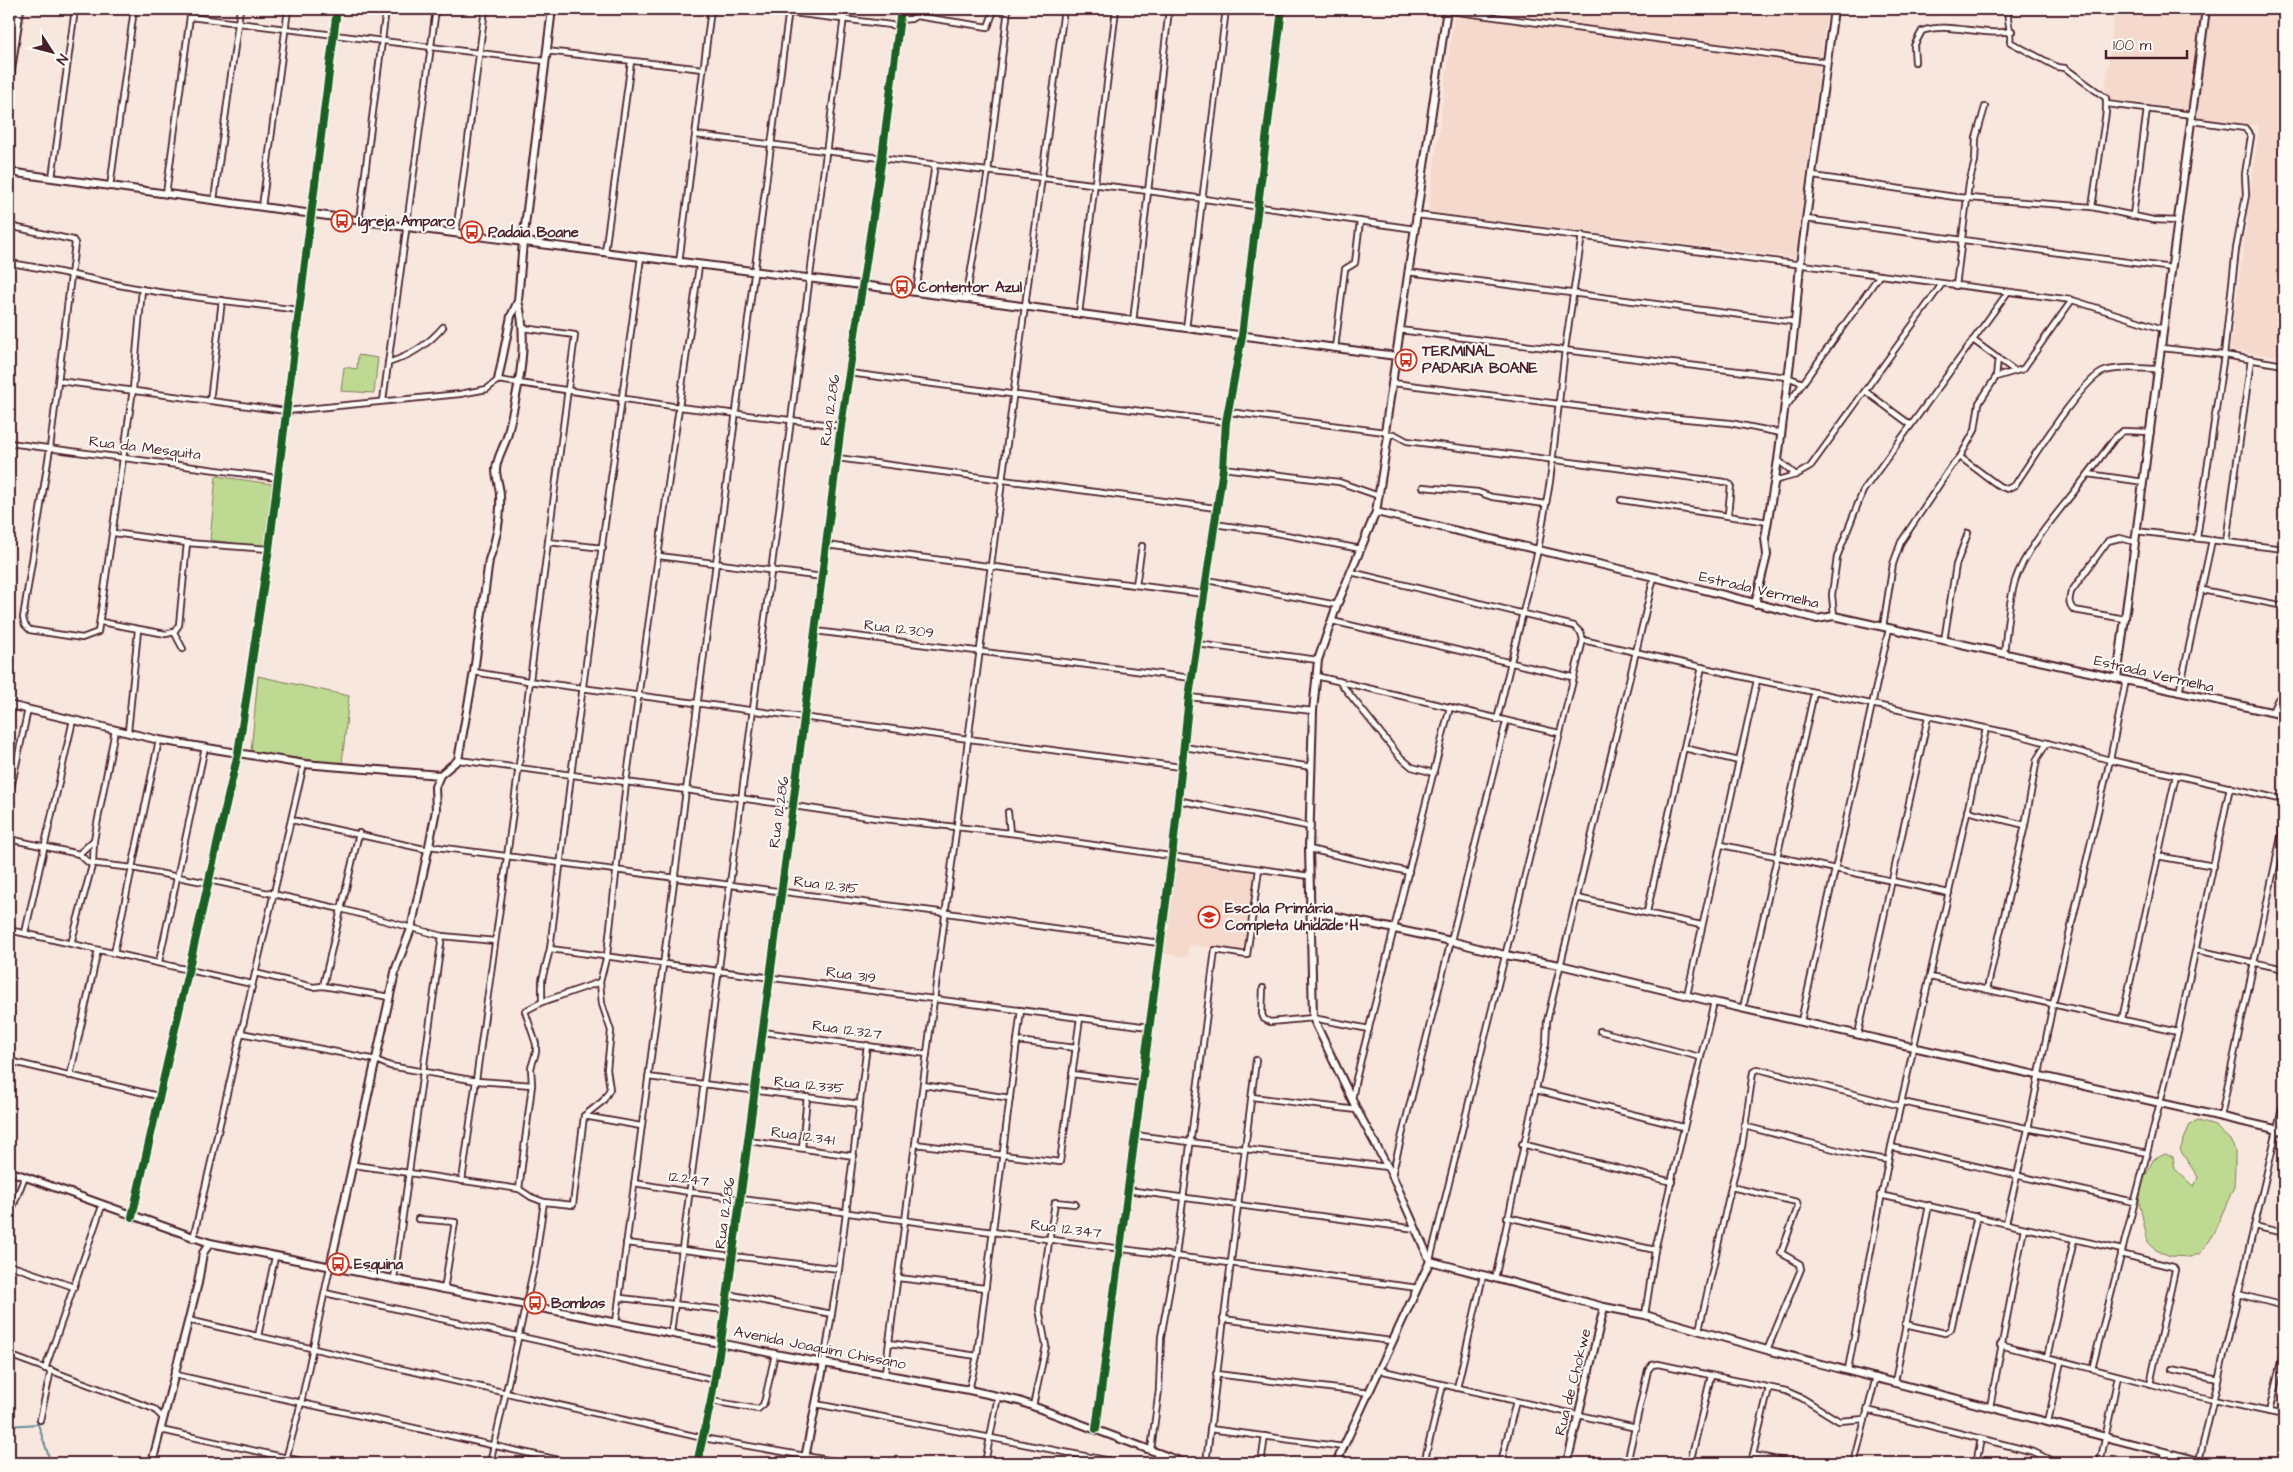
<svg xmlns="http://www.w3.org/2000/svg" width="2293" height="1472" viewBox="0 0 2293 1472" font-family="'Architects Daughter',sans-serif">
  <rect width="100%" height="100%" fill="#f8e7de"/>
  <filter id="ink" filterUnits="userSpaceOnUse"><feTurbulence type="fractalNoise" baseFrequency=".02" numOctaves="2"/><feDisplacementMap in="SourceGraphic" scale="10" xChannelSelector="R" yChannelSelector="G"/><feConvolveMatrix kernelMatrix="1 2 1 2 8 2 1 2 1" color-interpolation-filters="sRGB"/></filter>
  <g filter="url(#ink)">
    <g fill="#f5d9cc">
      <polygon points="1455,9 1518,16 1519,9 1827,9 1795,258 1428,212"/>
      <polygon points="2115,9 2284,9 2284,357 2230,350 2259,126 2196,118 2182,109 2104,99"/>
      <polygon points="1176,860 1257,872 1246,953 1189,945 1187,957 1163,953"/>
    </g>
    <g fill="#bed991" stroke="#847c5e">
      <polygon points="358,355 378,358 374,393 341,391 344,367 357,369"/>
      <polygon points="216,476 272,484 264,547 210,540"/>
      <polygon points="258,676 349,696 342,764 251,752"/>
      <polygon points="2199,1121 2215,1126 2230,1140 2235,1150 2235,1168 2234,1187 2214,1232 2201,1253 2191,1257 2170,1256 2156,1250 2148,1242 2139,1202 2143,1181 2153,1160 2165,1154 2173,1157 2175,1169 2194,1187 2198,1177 2180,1150 2190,1124"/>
    </g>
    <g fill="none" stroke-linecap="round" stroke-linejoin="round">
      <g stroke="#6b8a96" stroke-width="2">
        <polyline points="9,1426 38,1424 51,1463"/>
        <polyline points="119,1463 141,1460 151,1463"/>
      </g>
      <g stroke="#4a1f2b" stroke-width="8">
        <g id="street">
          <polyline points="760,9 899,26"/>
          <polyline points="1436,9 1826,62"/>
          <path d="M2008 9C2006 20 2012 30 2010 42L2057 67 2065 68 2106 98V112L2092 207"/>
          <polyline points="190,17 545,61"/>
          <polyline points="899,20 911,19 916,16 988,27 994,10 1008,10"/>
          <polyline points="546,51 703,69"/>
          <path d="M1915 62 1914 46 1922 31C1948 21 1982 37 2012 31"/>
          <polyline points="2107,104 2192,115"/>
          <polyline points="2192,121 2245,128 2251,136 2245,174 2246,195 2236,249 2224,355 2197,538"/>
          <polyline points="696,135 1148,191 1415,229"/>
          <polyline points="1813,176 1955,197 2092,207 2153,220 2179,221"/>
          <polyline points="52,178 75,9"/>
          <polyline points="110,187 134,9"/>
          <polyline points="166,194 191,9"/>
          <polyline points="214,200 240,9"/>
          <polyline points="262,207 288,9"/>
          <polyline points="1417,215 2072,300 2163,329"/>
          <polyline points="2133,215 2147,109"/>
          <polyline points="1806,219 2172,268"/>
          <polyline points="359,221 386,9"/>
          <polyline points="9,226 73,240 75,243 50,448 23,618 25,625 30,630 82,638 98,632 133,389 142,289"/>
          <polyline points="456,233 485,9"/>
          <polyline points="605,252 631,62"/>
          <path d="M9 263C53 269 96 281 140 289 193 298 246 303 299 310"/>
          <polyline points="679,263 711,9"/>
          <polyline points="1408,272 1795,322"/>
          <polyline points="1956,286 1969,183 1975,161 1976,138 1985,107"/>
          <polyline points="916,292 935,164"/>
          <polyline points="966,299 988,171 1008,9"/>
          <polyline points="1079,314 1116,9"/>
          <polyline points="1133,322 1169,9"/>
          <polyline points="1186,329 1226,9"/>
          <polyline points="1399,330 1787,377 1803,383"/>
          <polyline points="1973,340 2015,371"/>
          <polyline points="1335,348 1345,269 1355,263 1360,221"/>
          <polyline points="2162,348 2224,355 2284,365"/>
          <path d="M388 363C410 356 428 345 443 327"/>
          <polyline points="849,373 1226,422"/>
          <polyline points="1996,377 1998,358"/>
          <polyline points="59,381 286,411 460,394 487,389 498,380 679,407 841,426"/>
          <polyline points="1393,383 1655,416 1730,423 1781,433"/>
          <polyline points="1865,391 1911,425"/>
          <polyline points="210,401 222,300"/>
          <polyline points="383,401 436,9"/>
          <polyline points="1786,407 1879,276"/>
          <polyline points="1229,412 1385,432"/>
          <polyline points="1388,436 1394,434 1407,441 1725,482 1731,485 1728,514"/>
          <polyline points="9,443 278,478"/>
          <path d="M1960 457 1999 486 2007 489 2015 485C2030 463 2083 377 2105 371 2121 366 2142 369 2159 369"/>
          <polyline points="837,458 1216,508"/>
          <polyline points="1778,460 1796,475"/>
          <polyline points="1223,468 1339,482 1379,496"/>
          <polyline points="2088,474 2115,438 2123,431 2151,432"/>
          <polyline points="1774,481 1796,475 1810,467 1942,284"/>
          <polyline points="1423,487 1478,492 1492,497 1546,504"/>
          <polyline points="1621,500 1768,522"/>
          <polyline points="1214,524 1265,531 1361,549"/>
          <polyline points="2136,531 2284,549"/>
          <polyline points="114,533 187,543 269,549"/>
          <polyline points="548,542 603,548"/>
          <polyline points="2226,542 2251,359"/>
          <polyline points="826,545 1204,594"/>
          <polyline points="2282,549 2284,535"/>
          <polyline points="659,556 823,577"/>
          <polyline points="1351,572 1574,626 1581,633 1583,640 1430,1260"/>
          <polyline points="1207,580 1337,605"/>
          <polyline points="1136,585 1142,546"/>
          <polyline points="2202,590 2284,606"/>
          <polyline points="1834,616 1832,595 1837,557 1863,491 2008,292"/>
          <path d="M2125 619 2074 610C2068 604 2069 600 2071 592L2108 541 2120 538 2135 542"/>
          <polyline points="1332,621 1572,677"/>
          <polyline points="101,622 166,634 174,632 179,625 187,543"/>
          <polyline points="1883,627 1893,564 1901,542 1951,467 1960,457 1975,430 1979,403 1996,377 2023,369 2072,300"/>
          <polyline points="815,631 1192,678"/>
          <polyline points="174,632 183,649"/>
          <polyline points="1583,640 1757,680 2018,735 2110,760 2284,800"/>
          <polyline points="1944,641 1956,565 1968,533"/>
          <polyline points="1197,644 1318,660"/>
          <path d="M2004 653C2007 629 2008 605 2015 581 2026 546 2065 505 2088 474L2144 482"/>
          <polyline points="474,672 528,681 1181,767"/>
          <polyline points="1316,676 1559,733"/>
          <polyline points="1339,681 1399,756 1412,767 1434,773"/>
          <polyline points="2179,693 2212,540"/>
          <polyline points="1189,697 1313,711"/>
          <polyline points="2272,712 2278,699 2284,694"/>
          <polyline points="1497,720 1538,550 1550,481 1565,349 1582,235"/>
          <polyline points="128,732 138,630"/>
          <polyline points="1184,747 1312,767"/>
          <polyline points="1684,748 1739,761"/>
          <polyline points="458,760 686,790 875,818 1010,833 1309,876"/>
          <polyline points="9,798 28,709"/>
          <polyline points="1177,800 1311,827"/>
          <polyline points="1967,811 2025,825"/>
          <polyline points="1008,812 1010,833"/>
          <polyline points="292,820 429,850"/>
          <polyline points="9,839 79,854 94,840"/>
          <polyline points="1722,845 1949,893"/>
          <polyline points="429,846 947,913 1159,943"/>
          <polyline points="1309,849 1409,872"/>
          <polyline points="79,854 89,863 133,868 208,883"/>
          <polyline points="2157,856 2214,866"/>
          <polyline points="209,880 341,909 442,936 495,941"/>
          <polyline points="1577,898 1701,925"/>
          <polyline points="1647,912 1702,667"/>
          <polyline points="9,930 252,984"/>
          <polyline points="25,933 73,720"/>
          <polyline points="71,944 93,862 94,840 115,730"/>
          <polyline points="550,949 1149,1027"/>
          <polyline points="2196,950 2284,969"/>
          <polyline points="114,953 159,740"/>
          <polyline points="159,962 205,747"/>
          <polyline points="255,973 313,987 323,986 390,997"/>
          <polyline points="1930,977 2178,1032"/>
          <polyline points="323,986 359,833"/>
          <polyline points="1263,988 1262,1014 1264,1019 1270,1022 1313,1018 1369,1029"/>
          <polyline points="1987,989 2025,825 2037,759 2047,743"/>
          <polyline points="1687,995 1757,680"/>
          <polyline points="542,1002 600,982"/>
          <polyline points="1743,1008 1814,693"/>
          <polyline points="2122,1019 2176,775"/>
          <polyline points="1801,1021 1889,629"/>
          <polyline points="1600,1031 1700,1057"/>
          <polyline points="763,1032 927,1054"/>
          <polyline points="241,1033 376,1060 390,1066 477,1081 532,1085"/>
          <polyline points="1858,1034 1928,717"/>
          <polyline points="1017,1041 1076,1048"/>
          <polyline points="9,1061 158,1096"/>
          <polyline points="1072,1074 1141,1083"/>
          <polyline points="70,1076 98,950"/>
          <polyline points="648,1077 860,1104"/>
          <polyline points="923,1085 1010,1098"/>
          <polyline points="1536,1090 1683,1127"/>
          <polyline points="1252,1097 1357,1110"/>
          <polyline points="1352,1100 1355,1083 1450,707"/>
          <polyline points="1902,1102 2147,1153"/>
          <polyline points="584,1116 641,1126"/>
          <polyline points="2221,1116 2284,823"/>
          <polyline points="1744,1126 1857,1155 1888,1160"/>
          <polyline points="1134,1135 1387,1167"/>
          <polyline points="749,1141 854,1156"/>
          <polyline points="915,1144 1060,1162 1080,1018"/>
          <polyline points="1522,1144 1672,1182"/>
          <polyline points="1891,1147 2134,1202"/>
          <polyline points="802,1148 807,1097"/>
          <polyline points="354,1165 519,1189 531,1197 544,1202 535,1263 490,1463"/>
          <polyline points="1392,1175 1506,722"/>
          <polyline points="462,1181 507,857 575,335 523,328"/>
          <polyline points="634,1183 689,1192 1418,1288"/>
          <polyline points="1731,1187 1742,1147 1753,1072 1758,1069 1900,1106"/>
          <polyline points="519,1189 532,1085 531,1068 536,1052 536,1044 525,1011 542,1002 542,980 550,949 571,775 641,257"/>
          <polyline points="1127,1190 1416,1229"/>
          <polyline points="1880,1195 2122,1250"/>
          <polyline points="544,1202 573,1205 584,1116 603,1101 610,1089 607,1069 611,1031 602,1004 600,982 607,955 626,783 699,266"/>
          <polyline points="132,1216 238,753 269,549 337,9"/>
          <polyline points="9,1217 25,1176"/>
          <polyline points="1507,1217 1655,1250"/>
          <polyline points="418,1219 455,1222 444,1290"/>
          <polyline points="2006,1223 2028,1129 2053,1004 2110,760 2126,680"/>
          <polyline points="2254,1226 2284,1233"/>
          <polyline points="193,1239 304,764"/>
          <polyline points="626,1243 839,1269"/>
          <polyline points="2121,1254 2173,1267 2175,1270 2150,1384"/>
          <polyline points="9,1265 74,1287"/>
          <polyline points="898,1278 985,1288"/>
          <polyline points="394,1279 442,936"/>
          <polyline points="1495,1279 1546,1043 1547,1021 1654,577"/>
          <polyline points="325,1293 715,1380"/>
          <polyline points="727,1294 832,1314"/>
          <polyline points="2238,1294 2284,1306"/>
          <polyline points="621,1298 725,1310"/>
          <polyline points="1645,1315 1655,1250 1714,1002"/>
          <polyline points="1223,1319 1391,1341"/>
          <polyline points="188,1320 703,1438 845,1463"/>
          <polyline points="616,1322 789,9"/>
          <polyline points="1905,1324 1945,1333 1951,1329 1977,1216"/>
          <polyline points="1699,1330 1731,1187 1797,1202 1798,1207 1781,1253 1800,1264 1801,1269 1767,1350"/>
          <polyline points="671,1333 845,9"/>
          <polyline points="258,1336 275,1257"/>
          <polyline points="889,1343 977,1356"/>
          <polyline points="2000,1345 2213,1400 2284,1415"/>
          <polyline points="9,1355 154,1409 163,1418"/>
          <polyline points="2047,1357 2074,1240"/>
          <polyline points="824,1363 839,1269 867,1045"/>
          <polyline points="45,1369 102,1206"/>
          <polyline points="1848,1369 1891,1147 1986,729"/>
          <polyline points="2092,1369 2178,1032 2230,787"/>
          <polyline points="2172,1369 2218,1379"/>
          <polyline points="1379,1370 1636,1428"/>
          <path d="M885 1373C948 919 1004 464 1064 9"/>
          <polyline points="1216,1374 1370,1393"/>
          <polyline points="176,1375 572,1463"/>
          <polyline points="1895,1382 1929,1205"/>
          <polyline points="1457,1388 1483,1276"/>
          <polyline points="969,1390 977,1356 1021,1010"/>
          <polyline points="711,1401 758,1409 763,1405 765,1399 775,1354"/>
          <polyline points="816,1404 1121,1463"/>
          <polyline points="1033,1406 1046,1346 1039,1309 1055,1202 1075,1204"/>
          <polyline points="1990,1407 2024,1228"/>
          <polyline points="1867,1410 2034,1452 2056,1463"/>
          <polyline points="2269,1412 2284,1349"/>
          <polyline points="40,1420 51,1370"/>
          <polyline points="2048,1422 2061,1361"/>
          <polyline points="1210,1429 1344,1447"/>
          <polyline points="161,1430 310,1463"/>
          <polyline points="1151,1450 1159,1390 1161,1337 1176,1255 1215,950 1247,955 1259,869"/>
          <polyline points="1753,1455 1793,1463"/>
          <polyline points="2199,1461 2284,1100"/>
          <polyline points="285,1463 301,1403 330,1267"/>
          <polyline points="697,1463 711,1401 721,1342 793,805 841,426 882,157 901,9"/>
          <polyline points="985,1463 998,1396"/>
          <polyline points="1155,1463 1157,1453"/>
          <polyline points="1206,1463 1256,1060"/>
          <polyline points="1261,1463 1265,1436"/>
          <polyline points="1424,1463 1443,1385"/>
          <polyline points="1501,1463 1516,1401"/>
          <polyline points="1627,1463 1648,1370 1652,1365 1658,1364 1786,1391 1802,1398 1839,1421 1865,1419"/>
          <polyline points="1690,1463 1711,1376"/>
          <polyline points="1751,1463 1769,1388"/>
          <polyline points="1854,1463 1876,1377"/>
          <polyline points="1976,1463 1981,1439"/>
          <polyline points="2039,1463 2041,1456"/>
          <polyline points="2100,1463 2118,1376"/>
          <polyline points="2163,1463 2165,1454"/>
        </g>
      </g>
      <g stroke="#4a1f2b" stroke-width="10">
        <g id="secondary">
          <polyline points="9,84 20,9"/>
          <polyline points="9,172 407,227 916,292 1396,356"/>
          <polyline points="498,380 511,316 518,301 523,242 552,9"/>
          <polyline points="1376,512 1654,577 1817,619 1834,616 2284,715"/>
          <polyline points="1755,604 1767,555 1765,538 1778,460 1795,322 1800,265 1834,9"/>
          <polyline points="2117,678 2206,9"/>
          <polyline points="9,705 159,740 304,764 440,775"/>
          <polyline points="1310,911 1451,941 1505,955 1560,965 1714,1002 2284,1131"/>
          <polyline points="9,1171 210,1243 775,1354 969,1390 1019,1401 1185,1463"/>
          <polyline points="1430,1261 1604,1307 1645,1315 1767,1350 2207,1463"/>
          <path d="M330 1267 396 968 411 929 429 846 436 810 435 787 440 775 458 760 474 672 489 560C496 541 501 517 500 496 500 487 496 478 496 470 496 459 504 447 507 437 517 394 530 344 518 301"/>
          <polyline points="1096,1429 1172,857 1189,697 1223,468 1226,422 1242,336 1282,9"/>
          <polyline points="152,1463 198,1283 203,1253 210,1243"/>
          <polyline points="804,1463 824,1363"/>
          <polyline points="1336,1463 1430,1261 1392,1175 1357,1110 1313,1018 1309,849 1313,711 1318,660 1337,605 1376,512 1388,436 1385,432 1447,9"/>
          <polyline points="1567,1463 1604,1307"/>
        </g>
      </g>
      <use href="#street" stroke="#fdfcf7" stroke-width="4.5"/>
      <use href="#secondary" stroke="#fdfcf7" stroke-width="6"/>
      <g stroke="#fdfcf7" stroke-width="11">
        <g id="cycleway">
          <polyline points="132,1217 238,753 269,549 337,9"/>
          <polyline points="1096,1429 1172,857 1189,697 1223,468 1226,422 1242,336 1282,9"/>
          <polyline points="697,1463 711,1401 721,1342 793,805 841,426 882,157 901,9"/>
        </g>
      </g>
      <use href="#cycleway" stroke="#1b5e20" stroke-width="8"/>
    </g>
  </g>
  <defs>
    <g id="bus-ring" transform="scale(1.125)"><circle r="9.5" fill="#fdfcf7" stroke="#c8321e" stroke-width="1.5"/><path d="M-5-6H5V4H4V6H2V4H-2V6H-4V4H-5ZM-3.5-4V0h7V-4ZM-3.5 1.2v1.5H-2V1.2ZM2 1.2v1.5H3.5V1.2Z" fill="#c8321e"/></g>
    <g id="school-ring" transform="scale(1.125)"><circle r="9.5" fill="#fdfcf7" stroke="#c8321e" stroke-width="1.5"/><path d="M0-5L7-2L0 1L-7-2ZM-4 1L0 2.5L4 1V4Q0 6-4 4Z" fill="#c8321e"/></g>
  </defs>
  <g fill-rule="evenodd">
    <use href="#bus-ring" x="342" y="221"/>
    <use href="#bus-ring" x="472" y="232"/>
    <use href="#bus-ring" x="902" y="287"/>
    <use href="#bus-ring" x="1406" y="360"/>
    <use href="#school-ring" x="1209" y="917"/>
    <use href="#bus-ring" x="338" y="1264"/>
    <use href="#bus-ring" x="535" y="1303"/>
  </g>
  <g text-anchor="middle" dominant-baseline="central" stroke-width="4" stroke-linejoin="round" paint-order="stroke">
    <g font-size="15" font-weight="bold" fill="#4a1f2b" stroke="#fdfcf7" text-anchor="start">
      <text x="358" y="221">Igreja Amparo</text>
      <text x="488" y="232">Padaia Boane</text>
      <text x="918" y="287">Contentor Azul</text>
      <text x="1422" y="351">TERMINAL<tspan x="1422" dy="17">PADARIA BOANE</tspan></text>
      <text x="1225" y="908">Escola Primária<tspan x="1225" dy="17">Completa Unidade H</tspan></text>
      <text x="354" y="1264">Esquina</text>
      <text x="551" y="1303">Bombas</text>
    </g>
    <g font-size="15" fill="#4a1f2b" stroke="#fdfcf7">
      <text transform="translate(830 410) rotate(-82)">Rua 12.286</text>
      <text transform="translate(145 448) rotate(7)">Rua da Mesquita</text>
      <text transform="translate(1759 590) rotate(13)">Estrada Vermelha</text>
      <text transform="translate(899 629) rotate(7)">Rua 12.309</text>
      <text transform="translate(2154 674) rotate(13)">Estrada Vermelha</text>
      <text transform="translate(779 812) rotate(-82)">Rua 12.286</text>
      <text transform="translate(826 885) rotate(7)">Rua 12.315</text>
      <text transform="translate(851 975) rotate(8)">Rua 319</text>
      <text transform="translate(847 1030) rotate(8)">Rua 12.327</text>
      <text transform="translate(809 1085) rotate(6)">Rua 12.335</text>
      <text transform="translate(803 1136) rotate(8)">Rua 12.341</text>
      <text transform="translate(689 1179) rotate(8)">12.247</text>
      <text transform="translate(725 1213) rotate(-82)">Rua 12.286</text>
      <text transform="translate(1066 1229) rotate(7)">Rua 12.347</text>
      <text transform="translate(820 1348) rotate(11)">Avenida Joaquim Chissano</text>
      <text transform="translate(1573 1382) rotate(-76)">Rua de Chokwe</text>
    </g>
  </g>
  <rect width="2293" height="1472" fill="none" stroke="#fdfcf7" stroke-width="30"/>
  <rect x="15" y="15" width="2263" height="1442" fill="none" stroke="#4a1f2b" stroke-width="2" filter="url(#ink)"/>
  <g transform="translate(52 52) rotate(126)" stroke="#fdfcf7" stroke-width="4" paint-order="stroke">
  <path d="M0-4L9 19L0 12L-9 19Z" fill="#4a1f2b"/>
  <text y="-8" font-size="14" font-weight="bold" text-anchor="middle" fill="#4a1f2b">N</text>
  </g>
  <path d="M2106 50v8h81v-8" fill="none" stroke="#4a1f2b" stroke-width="2.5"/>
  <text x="2113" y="50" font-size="15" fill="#4a1f2b" stroke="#fdfcf7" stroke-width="4" paint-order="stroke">100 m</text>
</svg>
